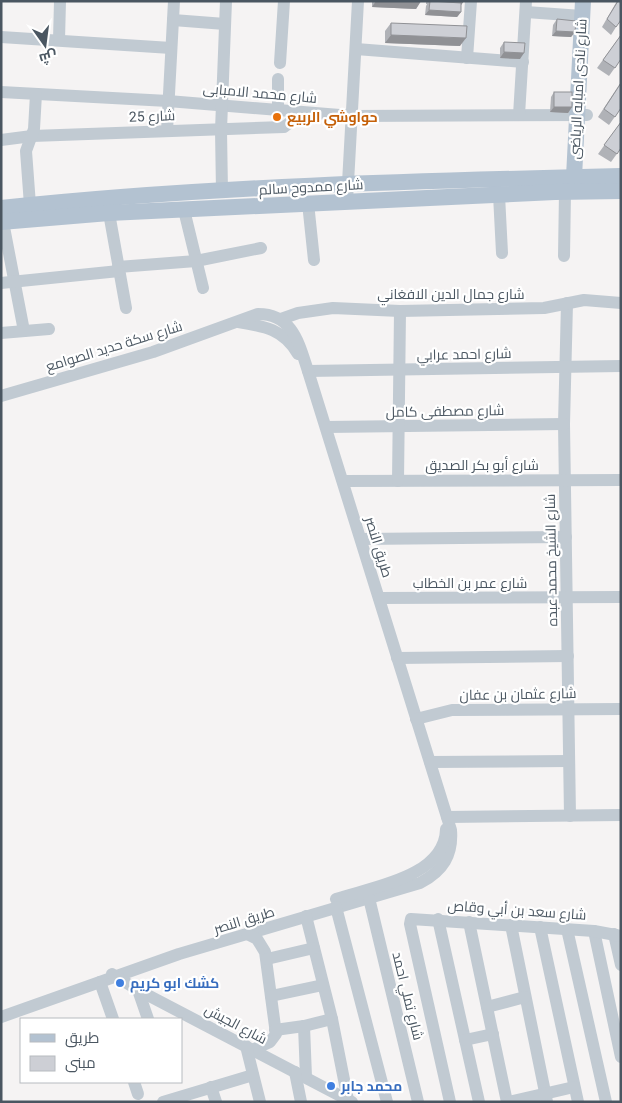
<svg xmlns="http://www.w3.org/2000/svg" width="622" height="1103" viewBox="0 0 622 1103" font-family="Roboto,Cairo,sans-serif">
  <rect width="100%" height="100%" fill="#f5f3f3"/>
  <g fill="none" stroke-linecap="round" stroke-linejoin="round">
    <g stroke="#c1cad2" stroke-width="12">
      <polyline points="526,12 582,16"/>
      <polyline points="173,20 225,24"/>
      <polyline points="1,37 171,48"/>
      <polyline points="59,40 60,1"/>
      <polyline points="356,49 523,62"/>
      <polyline points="467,58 471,1"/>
      <polyline points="280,63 284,1"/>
      <polyline points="1,92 168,101 352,116 587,115"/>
      <polyline points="278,110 278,79"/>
      <polyline points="519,115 526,1"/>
      <polyline points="167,131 174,1"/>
      <polyline points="1,140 32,136 284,127 293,120 294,111"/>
      <polyline points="222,192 221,130 226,1"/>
      <polyline points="499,195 502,253"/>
      <polyline points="347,201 358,1"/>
      <polyline points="308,203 314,260"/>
      <polyline points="30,205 26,151 34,129 36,94"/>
      <polyline points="184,210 203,288"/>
      <polyline points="109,213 126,308"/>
      <polyline points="3,222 24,331"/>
      <polyline points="564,256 565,192"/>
      <polyline points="118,267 196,261 261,248"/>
      <polyline points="1,283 119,271"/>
      <polyline points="567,303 564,424 570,816"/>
      <polyline points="281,319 298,313 333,308 400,311 544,308 584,300 621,303"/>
      <path d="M238 322C264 326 284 329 298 354"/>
      <polyline points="1,333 49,329"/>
      <polyline points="308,371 621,366"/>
      <path d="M1 396 153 352 258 314C293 314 299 344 308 371L451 830C453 855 443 871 420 883L179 954 1 1017"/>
      <polyline points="326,427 564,424"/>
      <polyline points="343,481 621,480"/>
      <polyline points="398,481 400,311"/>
      <polyline points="361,539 566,537"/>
      <polyline points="379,598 621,597"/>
      <polyline points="397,658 568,656"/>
      <polyline points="416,719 452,710 621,709"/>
      <polyline points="430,762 569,761"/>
      <polyline points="447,817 621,815"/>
      <polyline points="369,898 418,1102"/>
      <path d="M336 899C372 887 445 877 446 829"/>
      <polyline points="336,907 387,1102"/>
      <polyline points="306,916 332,1019 348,1100"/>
      <polyline points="438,919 479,1102"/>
      <polyline points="469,922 507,1102"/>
      <polyline points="511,925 547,1102"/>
      <polyline points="540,927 578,1102"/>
      <polyline points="567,929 606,1102"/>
      <polyline points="594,931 621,1057"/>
      <polyline points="247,934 257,939 265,952 276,1034 270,1042 252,1050"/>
      <polyline points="614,934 621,965"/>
      <polyline points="267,959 314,948"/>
      <polyline points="112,974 138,990 352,1102"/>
      <polyline points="100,982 113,1019"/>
      <polyline points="138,990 148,1019"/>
      <polyline points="271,996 323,985"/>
      <polyline points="487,1007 525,997"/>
      <polyline points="304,1026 306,1077"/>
      <polyline points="275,1030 304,1026 332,1019"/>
      <polyline points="465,1040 493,1034"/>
      <polyline points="246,1046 260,1102"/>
      <polyline points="295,1072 301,1102"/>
      <polyline points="134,1082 138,1094"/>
      <polyline points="211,1087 216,1102"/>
      <polyline points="163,1102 253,1075"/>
      <polyline points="450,1102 410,924 411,919 594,931 621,936"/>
      <polyline points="509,1102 574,1087"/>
    </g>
    <g stroke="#b3c2d1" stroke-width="16">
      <polyline points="574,177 583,1"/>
      <path d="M1 208C207 186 414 181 621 176"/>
      <polyline points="1,222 109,213 555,192 621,191"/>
    </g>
  </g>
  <g fill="#b0b2b7">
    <polygon points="372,1 421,1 416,9 372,7"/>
    <polygon points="426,1 464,1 461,5 461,12 457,17 425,15 426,6 427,4 426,4"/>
    <polygon points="617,1 621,1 616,27 611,35 602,27"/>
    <polygon points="557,19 575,32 571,37 552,36 553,25"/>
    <polygon points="391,23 460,46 385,43 385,31"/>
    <polygon points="621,35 621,59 609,76 597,68"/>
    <polygon points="504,42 520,59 500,58 500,48"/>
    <polygon points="621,82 621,108 609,125 598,117"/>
    <polygon points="554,92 572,107 568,113 550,112 551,97"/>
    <polygon points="621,122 621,148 611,162 598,154"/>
  </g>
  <g fill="#909195">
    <polygon points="376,1 421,1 416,9 372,7"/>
    <polygon points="430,1 464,1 461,5"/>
    <polygon points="429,10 461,12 457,17 425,15"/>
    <polygon points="556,31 575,32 571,37 552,36"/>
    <polygon points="391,35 466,38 460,46 385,43"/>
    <polygon points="504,52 524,53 520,59 500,58"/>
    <polygon points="554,107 572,107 568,113 550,112"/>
  </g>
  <g fill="#cdcfd5" stroke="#909195">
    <polygon points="430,1 461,3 461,12 429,10"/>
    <polygon points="618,1 621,1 621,20 616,27 607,19"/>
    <polygon points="557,19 576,21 575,32 556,31"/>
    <polygon points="391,23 467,26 466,38 391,35"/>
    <polygon points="621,35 621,59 615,68 603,60"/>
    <polygon points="504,42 525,43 524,53 504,52"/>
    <polygon points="621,83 621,108 615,117 604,109"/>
    <rect x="554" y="92" width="18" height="15"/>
    <polygon points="621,122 621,148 617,154 604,145"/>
  </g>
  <circle fill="#e8710a" stroke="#fff" stroke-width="2" cx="277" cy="117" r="5"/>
  <g fill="#3f7fe0" stroke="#fff" stroke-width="2">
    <circle cx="120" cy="983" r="5"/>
    <circle cx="331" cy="1086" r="5"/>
  </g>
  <g text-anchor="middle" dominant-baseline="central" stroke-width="4.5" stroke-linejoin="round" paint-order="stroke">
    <g font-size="14" fill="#4a5661" stroke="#fff">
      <text transform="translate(578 89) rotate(-87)">شارع نادى امبابه الرياضى</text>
      <text transform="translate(260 93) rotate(5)">شارع محمد الامبابى</text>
      <text transform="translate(152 116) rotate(-2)">شارع 25</text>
      <text transform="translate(311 187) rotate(-3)">شارع ممدوح سالم</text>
      <text x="451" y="294">شارع جمال الدين الافغاني</text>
      <text transform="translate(114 346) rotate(-17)">شارع سكة حديد الصوامع</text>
      <text transform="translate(464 354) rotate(-1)">شارع احمد عرابي</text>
      <text transform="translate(445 411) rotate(-1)">شارع مصطفى كامل</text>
      <text x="482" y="465">شارع أبو بكر الصديق</text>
      <text transform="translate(379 547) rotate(73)">طريق النصر</text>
      <text transform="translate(551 560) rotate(-91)">شارع الشيخ محمد عبده</text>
      <text x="470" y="583">شارع عمر بن الخطاب</text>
      <text transform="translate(518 694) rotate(-1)">شارع عثمان بن عفان</text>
      <text transform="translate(517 910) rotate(4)">شارع سعد بن أبي وقاص</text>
      <text transform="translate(244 920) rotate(-17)">طريق النصر</text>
      <text transform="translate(408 996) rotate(76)">شارع تملي احمد</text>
      <text transform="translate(236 1024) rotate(28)">شارع الجيش</text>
    </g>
    <g font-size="14" font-weight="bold" fill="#c56008" stroke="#fff" text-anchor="start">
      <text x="287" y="117">حواوشي الربيع</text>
    </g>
    <g font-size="14" font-weight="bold" fill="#366cbe" stroke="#fff" text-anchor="start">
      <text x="130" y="983">كشك ابو كريم</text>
      <text x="341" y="1086">محمد جابر</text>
    </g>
  </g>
  <rect width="622" height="1103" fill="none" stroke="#4a5661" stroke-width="5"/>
  <rect x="20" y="1018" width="162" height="65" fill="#ffffff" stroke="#b7bbc0"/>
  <rect x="30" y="1034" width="25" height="8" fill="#b3c2d1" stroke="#b7bbc0"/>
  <text x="65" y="1043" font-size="15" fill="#4a5661">طريق</text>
  <rect x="30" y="1056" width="25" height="15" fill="#cdcfd5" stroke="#b7bbc0"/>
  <text x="65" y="1068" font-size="15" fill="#4a5661">مبنى</text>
  <g transform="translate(45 45) rotate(166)" stroke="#ffffff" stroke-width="4" paint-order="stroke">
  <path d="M0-4L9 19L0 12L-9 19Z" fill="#4a5661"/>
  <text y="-8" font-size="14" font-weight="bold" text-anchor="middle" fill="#4a5661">ش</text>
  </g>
</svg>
